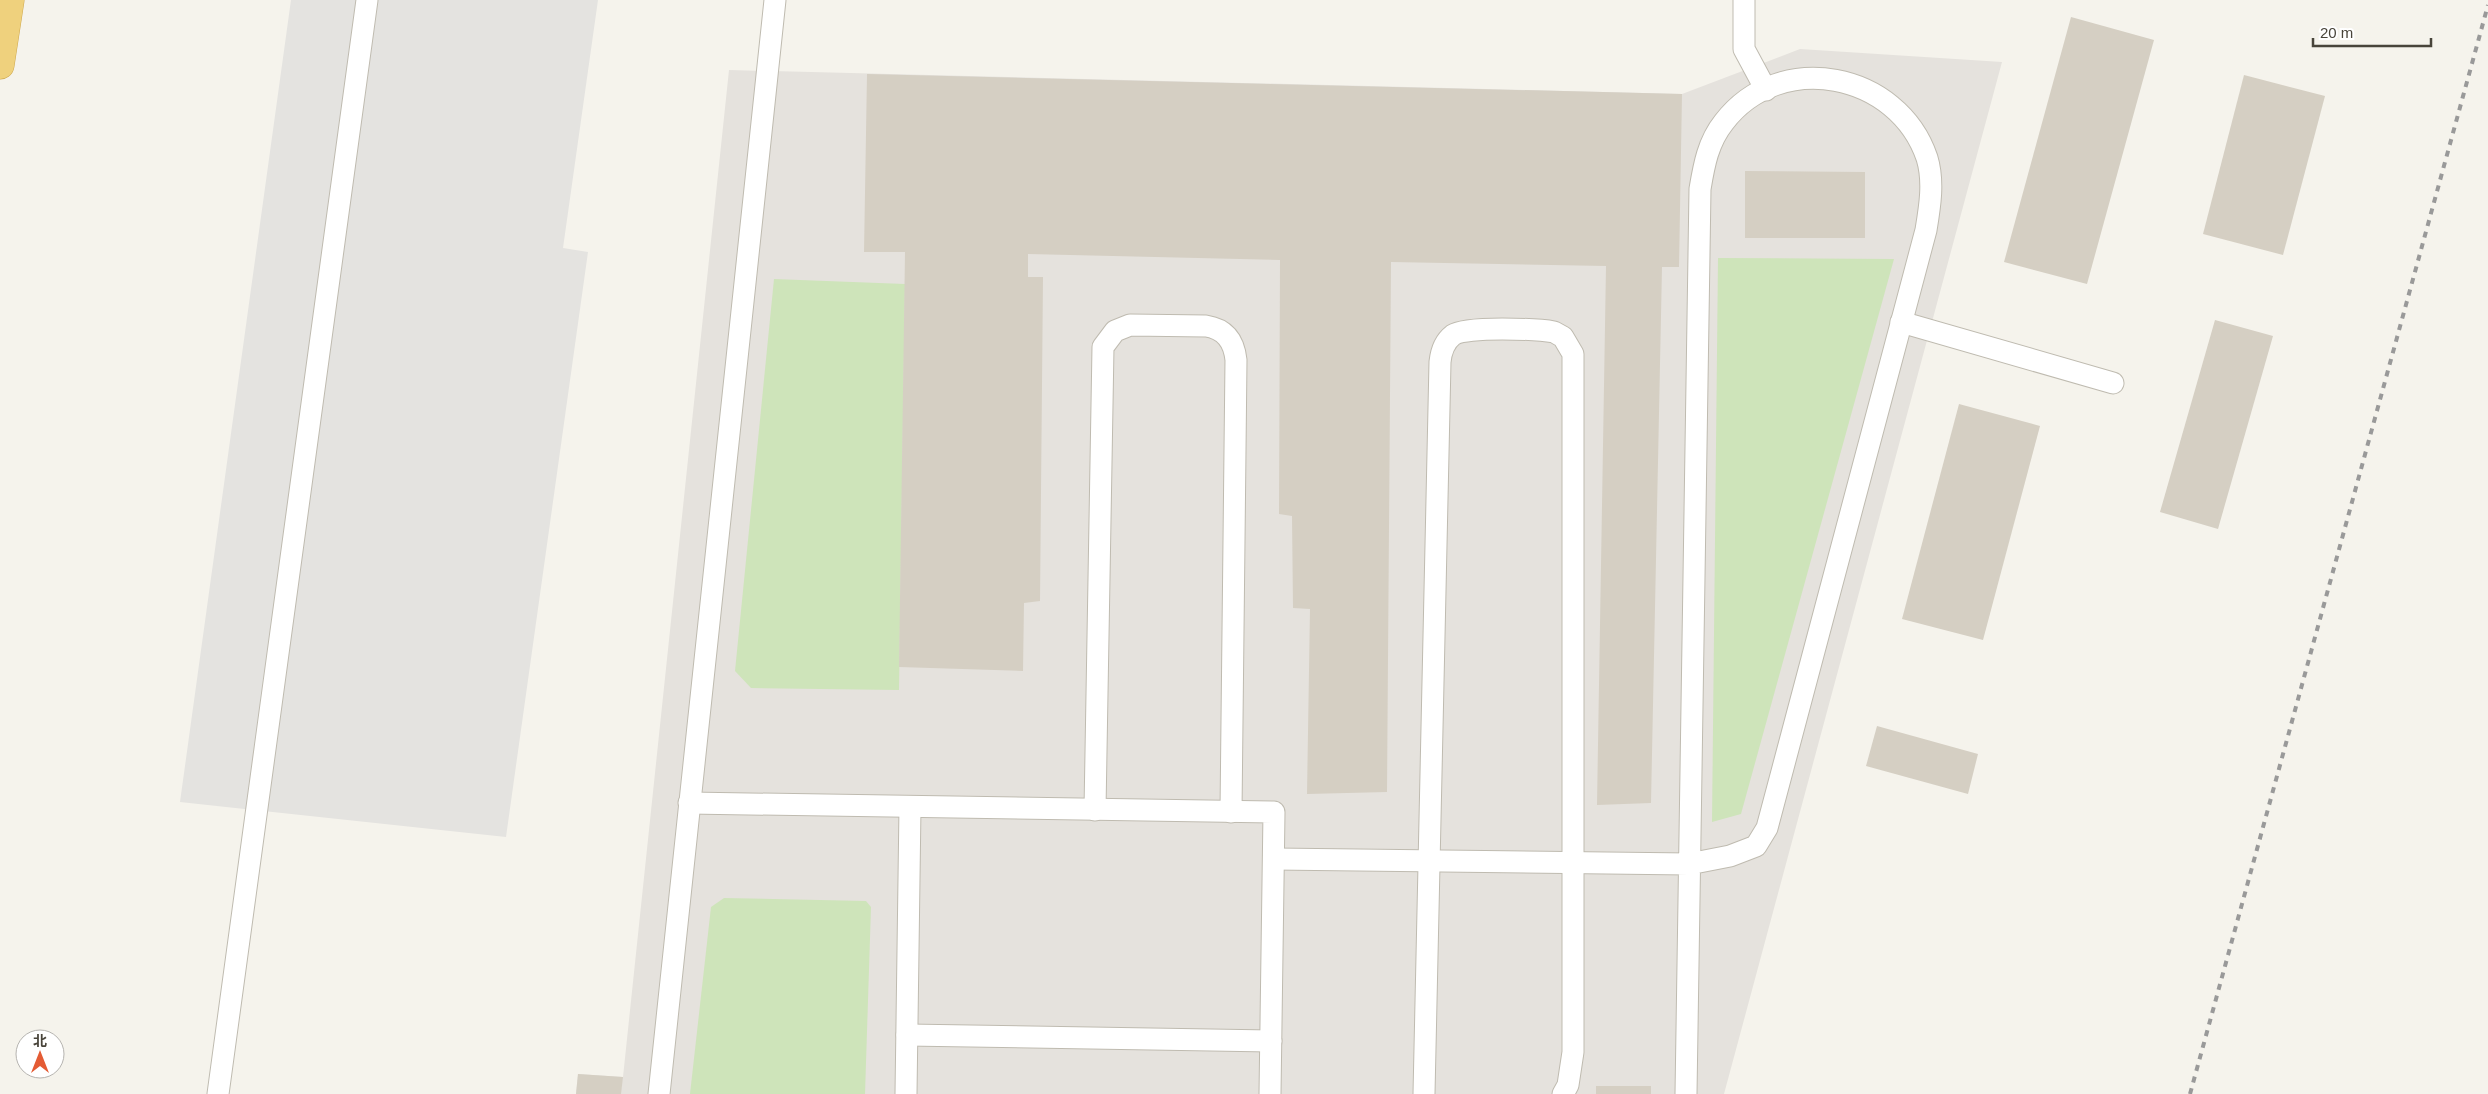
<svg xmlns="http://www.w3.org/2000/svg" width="2488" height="1094" viewBox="0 0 2488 1094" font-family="Arial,'Noto Sans SC',sans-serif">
  <rect width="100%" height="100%" fill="#f5f3ec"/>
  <polygon fill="#e5e2dd" points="1800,49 2002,62 1724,1094 576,1094 578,1074 623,1077 729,70 1682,94"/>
  <g fill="#cee4ba">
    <polygon points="1718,258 1894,259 1741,814 1712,822"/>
    <polygon points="774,279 905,284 899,690 751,688 735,671"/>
    <polygon points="724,898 866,901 871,907 865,1094 690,1094 711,907"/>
  </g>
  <polygon fill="#e4e3e0" points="291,0 598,0 563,248 588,252 506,837 180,802"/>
  <g fill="#d5cfc3">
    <polygon points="2071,17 2154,40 2087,284 2004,262"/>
    <polygon points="867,74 1682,94 1679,267 1662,267 1651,803 1597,805 1606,266 1391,262 1387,792 1307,794 1310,609 1293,608 1292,516 1279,514 1280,260 1028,254 1028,277 1043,277 1040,601 1024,603 1023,671 899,667 905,252 864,252"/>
    <polygon points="2244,75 2325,96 2283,255 2203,234"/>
    <polygon points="1745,171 1865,172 1865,238 1745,238"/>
    <polygon points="2215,320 2273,336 2218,529 2160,512"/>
    <polygon points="1959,404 2040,426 1983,640 1902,619"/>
    <polygon points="1877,726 1978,754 1968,794 1866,766"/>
    <polygon points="578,1074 623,1077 621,1094 576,1094"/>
    <rect x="1596" y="1086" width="55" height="8"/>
  </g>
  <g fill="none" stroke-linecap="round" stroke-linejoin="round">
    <g stroke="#bfbbb0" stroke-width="23">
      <g id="lane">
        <polyline points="1744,0 1744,49 1766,90"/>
        <polyline points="1901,322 2113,383"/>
        <polyline points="689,803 1274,812 1270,1094"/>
        <path d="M1095 810 1103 347 1115 331 1130 325 1206 326C1225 329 1234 341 1236 360L1231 812"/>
        <path d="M1274 859 1689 864 1730 856 1756 846 1767 828 1926 230C1930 206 1934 181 1927 158 1898 72 1780 49 1724 122 1708 142 1704 165 1700 189L1686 1094"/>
        <polyline points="907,1035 1271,1041"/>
        <polyline points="218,1094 367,0"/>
        <polyline points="659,1094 775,0"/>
        <polyline points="906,1094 910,807"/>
        <path d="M1424 1094 1440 362C1441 352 1444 342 1453 335 1466 326 1538 329 1554 332L1563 337 1573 354V1052L1568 1085 1563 1094"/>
      </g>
    </g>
    <g stroke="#cea84d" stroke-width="29">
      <polyline id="highway" points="0,65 10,0"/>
    </g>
    <use href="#lane" stroke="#fff" stroke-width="21"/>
    <use href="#highway" stroke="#efd17d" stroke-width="28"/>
    <polyline stroke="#999" stroke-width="4" stroke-dasharray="6 6" stroke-linecap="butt" points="2190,1094 2488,5"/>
  </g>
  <g transform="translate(40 1054)"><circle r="24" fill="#ffffff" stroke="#b6b4b0"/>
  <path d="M0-4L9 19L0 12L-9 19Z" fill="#e45b34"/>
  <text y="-8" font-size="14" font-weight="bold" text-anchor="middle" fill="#48443a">北</text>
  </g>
  <path d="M2313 38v8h118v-8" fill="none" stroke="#48443a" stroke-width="2.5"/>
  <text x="2320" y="38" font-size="15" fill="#48443a" stroke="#ffffff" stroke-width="4" paint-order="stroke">20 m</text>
</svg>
